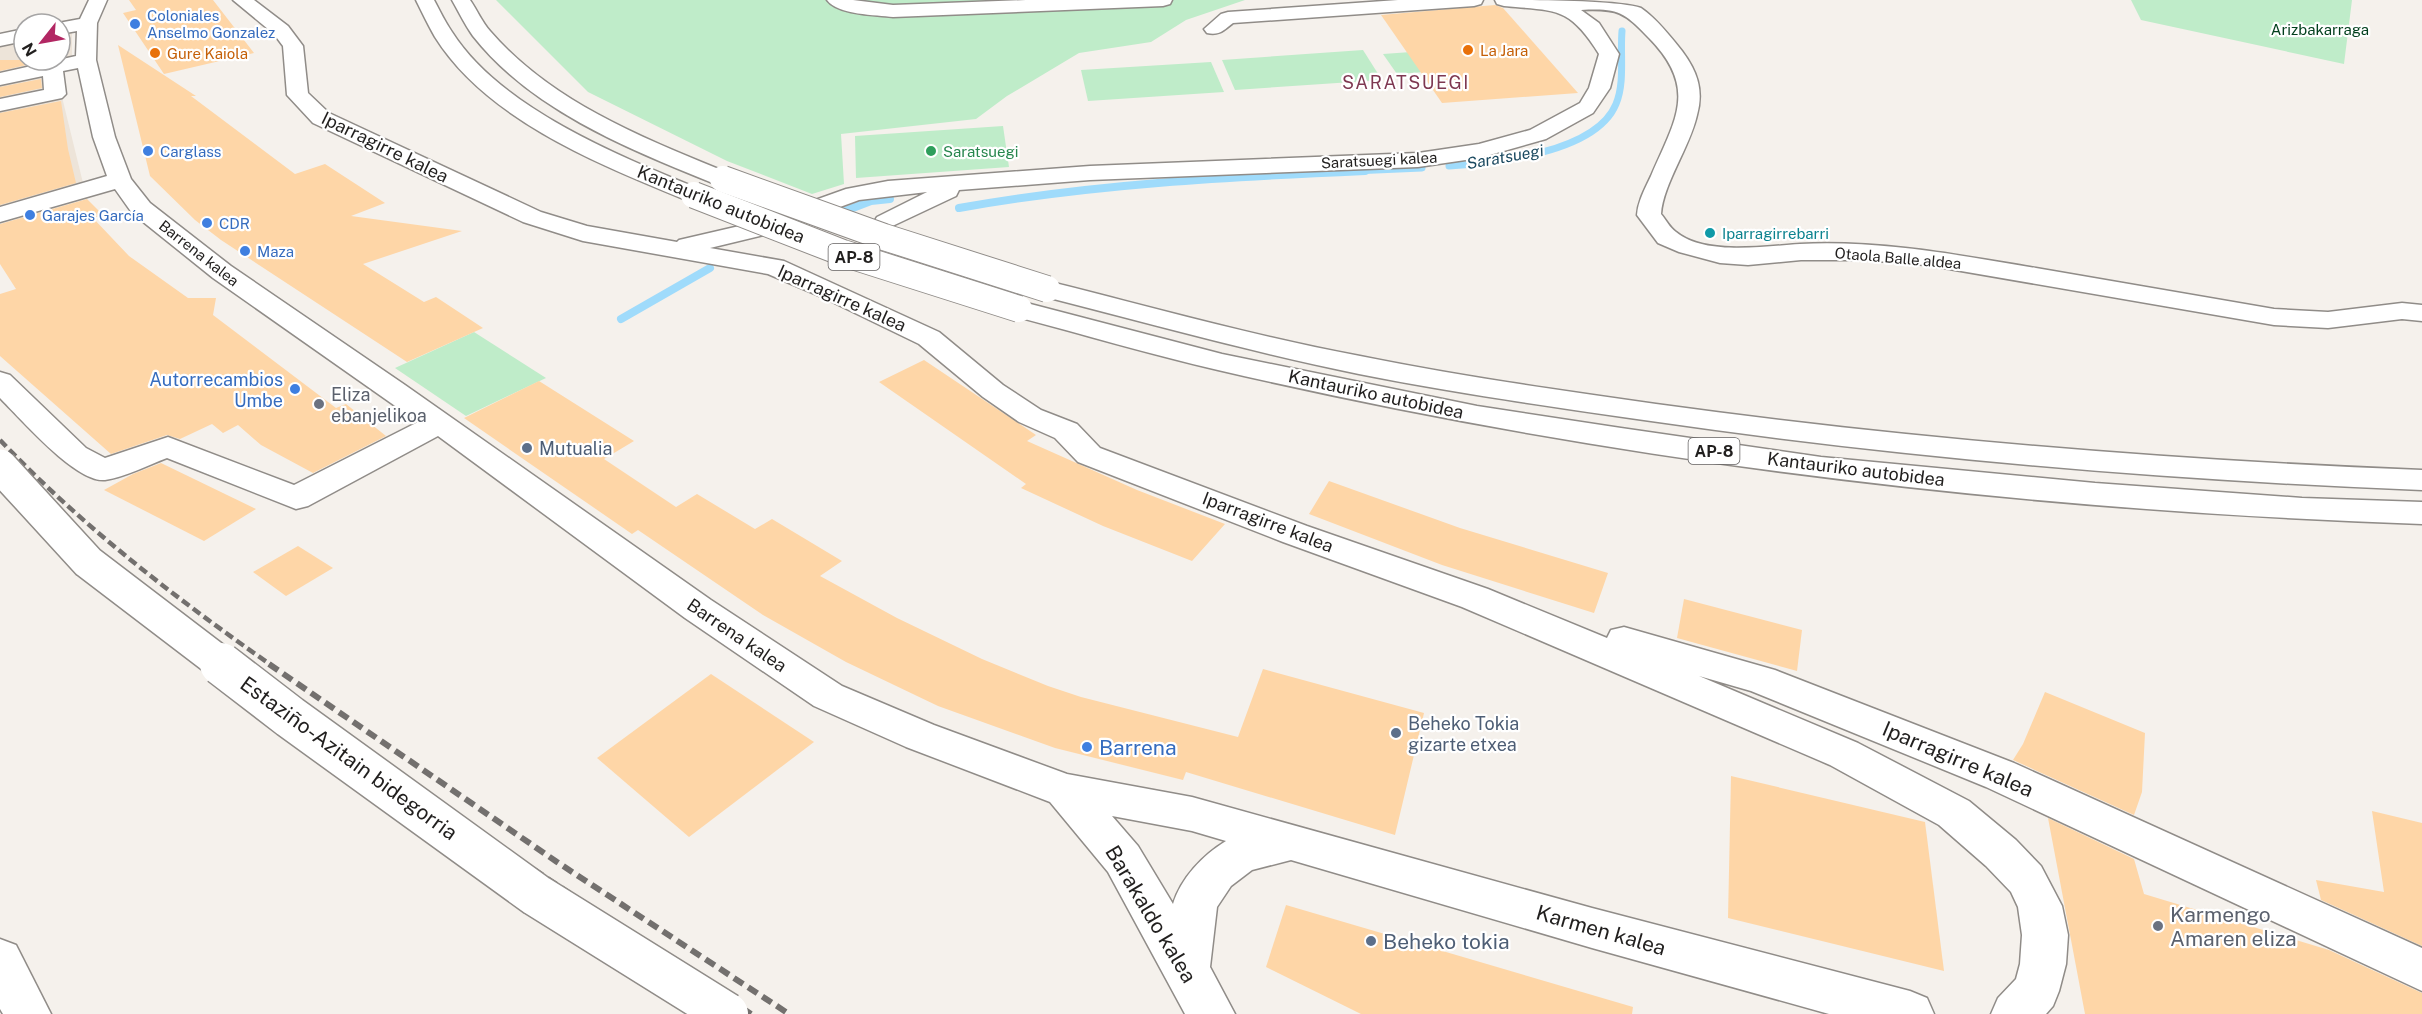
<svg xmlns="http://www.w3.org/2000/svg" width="2422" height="1014" viewBox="0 0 2422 1014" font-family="'Public Sans',sans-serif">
  <rect width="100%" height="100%" fill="#f5f1ec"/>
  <polygon fill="#ede4d9" points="72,19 72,66 59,69 62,97 83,183 0,208 0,33 24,28 24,60 60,60 60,24 45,24"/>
  <g fill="#bfecc9">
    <polygon points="496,0 1245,0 1186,20 1151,42 1079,53 1007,96 976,119 841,134 844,184 812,194 727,161 588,92"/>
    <polygon points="2131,0 2352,0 2344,64 2141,20"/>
    <polygon points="1363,50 1382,80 1235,90 1222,60"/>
    <polygon points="1411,52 1425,72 1397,74 1383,54"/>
    <polygon points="1211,62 1224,92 1088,101 1081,70"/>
    <polygon points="1003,126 1009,167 856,178 855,136"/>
    <polygon points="474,332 546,378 466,416 395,368"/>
  </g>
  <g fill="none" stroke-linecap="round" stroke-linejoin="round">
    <g stroke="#9fdbfb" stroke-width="7">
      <path d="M1449 166C1494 163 1596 153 1616 104 1625 83 1620 54 1622 31"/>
      <polyline points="1330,172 1422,168"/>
    </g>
    <g stroke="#9fdbfb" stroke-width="8">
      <path d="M959 208C1093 184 1228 177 1365 171"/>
      <polyline points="845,211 871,201 890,199"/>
      <polyline points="621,319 710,268"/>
    </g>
  </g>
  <g fill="#fed6a7">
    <polygon points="129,0 213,0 254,53 164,74 123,13 136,10"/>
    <polygon points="1495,5 1503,8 1578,93 1442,103 1381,15"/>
    <polygon points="118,45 196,96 191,96 295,174 325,164 385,203 351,216 462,231 363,264 424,302 436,297 483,328 407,362 221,240 195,220 150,176"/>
    <polygon points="0,60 48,60 0,71"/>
    <polygon points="41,79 42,88 0,97 0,87"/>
    <polygon points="61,101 68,149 76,183 0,205 0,113"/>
    <polygon points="87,199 103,215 93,218 129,256 188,298 216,298 213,315 336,408 346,404 386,436 313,473 261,445 238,425 223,433 212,424 180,439 167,435 111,454 0,356 0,294 16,289 0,264 0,224"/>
    <polygon points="924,360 1036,435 1027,441 1137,490 1225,524 1192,561 1103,526 1021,488 1026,484 879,382"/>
    <polygon points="539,381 634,441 604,459 676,507 697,494 755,529 772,519 842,561 820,576 897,618 982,659 1048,686 1081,697 1238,737 1263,669 1424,713 1395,835 1186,772 1183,780 1055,748 938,706 846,662 763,615 638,530 632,534 464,418"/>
    <polygon points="161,463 256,509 204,541 104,490 133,474"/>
    <polygon points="1329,481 1460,528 1608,573 1594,613 1442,565 1309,514"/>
    <polygon points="298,546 333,568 286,596 253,572"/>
    <polygon points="1684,599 1802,630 1797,671 1677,638"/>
    <polygon points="711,674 814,742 689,837 597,758"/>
    <polygon points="2045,692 2145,733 2142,792 2134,815 2013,760 2023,744"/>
    <polygon points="1731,776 1925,822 1944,971 1728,918"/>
    <polygon points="2372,811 2422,823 2422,946 2321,900 2316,880 2384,892"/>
    <polygon points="2048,818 2134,859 2144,894 2329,950 2422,993 2422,1014 2085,1014"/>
    <polygon points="1286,905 1633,1007 1632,1014 1361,1014 1266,967"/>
  </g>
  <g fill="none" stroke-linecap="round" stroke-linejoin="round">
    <g stroke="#908c88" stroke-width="3">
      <g id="minor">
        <path d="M89 0H107L97 23 96 60 115 137 131 179 150 203 231 266 405 385 711 600 842 686 934 725 1067 774 1192 797 1592 908 1910 991 1927 998 1934 1014H1829L1592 948 1291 860 1252 870 1231 886 1217 907 1210 967 1235 1014H1185L1108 872 1050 802 906 747 814 706 685 618 438 436 308 506 296 509 167 458C148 465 126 477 105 480 76 483 20 418 0 398V372L10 375 86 448 105 458 168 437 294 485 418 422 213 278 132 213 115 189 0 222V207L107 176 93 137 78 68 63 71 66 94 62 98 0 111V99L44 90 43 76 0 85V73L76 56 77 31 60 34V24H53L80 19ZM1112 816 1192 831 1226 841C1203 855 1181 878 1173 904L1138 846Z"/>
        <path d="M233 0H254L288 26 303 46 308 93 329 113 541 212 587 226 677 242 679 240 748 224 846 189 888 181 1090 166 1418 153 1479 144 1530 130 1580 103 1589 88 1599 54C1569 6 1556 11 1504 6L1497 4 1495 0C1526 0 1618 0 1641 8 1656 18 1671 37 1682 51 1697 71 1704 90 1697 115 1690 147 1663 184 1661 214 1666 220 1670 228 1676 232 1705 256 1765 246 1800 244 1880 240 1958 255 2036 268 2115 282 2195 295 2274 309L2328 312 2402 303 2422 305V321L2402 319 2328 328 2274 325 1926 265 1864 260H1801L1748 265 1720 263 1679 252 1658 243 1637 215C1638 201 1645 189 1651 176 1675 120 1699 89 1649 38 1624 12 1618 8 1581 10L1599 23 1619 54 1610 88 1593 113 1546 139 1479 158 1418 167 1090 180 959 190 956 196 886 229 877 227 874 222 877 217 927 192 859 200 764 235 710 248 784 261 939 332 1003 385 1041 410 1077 424 1100 448 1307 526 1488 589 1607 638 1611 630 1624 627 1775 670 2014 763 2422 948V991L1986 787 1751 691 1699 676 1858 743 1969 801 2016 840 2041 866 2062 906 2068 935 2066 964 2059 991 2053 1006 2046 1014H1991L1998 998 2016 979 2020 964 2022 935 2018 907 2011 892 1986 866 1939 825 1830 765 1462 607 1283 542 1078 462 1055 438 1019 422 983 397 919 344 822 297 768 274 583 241 523 222 313 123 287 95 283 46 274 34Z"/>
        <path d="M827 0H853L893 5 1026 0H1172L1170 4 1163 6 893 17C876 15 838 15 827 0Z"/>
        <path d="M1398 0H1483L1481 4 1474 6 1233 23C1224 30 1219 36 1207 33L1204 29 1221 14 1228 12Z"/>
        <polygon points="24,29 24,41 0,46 0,34"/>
      </g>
    </g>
    <g stroke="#908c88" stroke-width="3">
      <g id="highway">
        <path d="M416 0H434C440 11 445 22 452 32 501 109 621 157 702 190L706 195 702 200 694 202 686 200C599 164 487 120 435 37 428 25 422 12 416 0Z"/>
        <path d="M452 0H470C477 10 482 22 490 31 552 103 645 139 731 174L735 179 731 184 723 186 715 184C629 149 532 111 473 36 465 25 459 12 452 0Z"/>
        <path d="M1047 281C1151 307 1254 336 1360 356 1458 376 1557 390 1656 404 1911 439 2166 460 2422 470V490C2164 480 1907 458 1651 421 1553 407 1455 393 1359 374 1251 352 1144 322 1038 295L1034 289 1038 283Z"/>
        <path d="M1019 301 1222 354 1477 406 1621 428 1821 457 2095 483 2302 498 2422 502V524C2018 510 1612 462 1218 370 1148 354 1079 333 1009 315L1005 309 1009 303Z"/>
        <polygon points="0,939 16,945 51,1014 3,1014 0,1009"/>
      </g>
    </g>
    <use href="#minor" fill="#fff" fill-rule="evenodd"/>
    <use href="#highway" fill="#fff" fill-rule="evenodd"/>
    <g stroke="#73706e" stroke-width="4.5" stroke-dasharray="9 4.5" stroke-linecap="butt">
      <path d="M0 440C82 526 174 597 271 665"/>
      <polyline points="0,476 59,533 93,560 243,665"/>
    </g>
    <g stroke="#73706e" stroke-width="6" stroke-dasharray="11 6" stroke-linecap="butt">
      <polyline points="241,664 388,773 751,1014"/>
      <polyline points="269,664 557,862 789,1014"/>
    </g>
    <g stroke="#908c88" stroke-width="36" stroke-linecap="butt">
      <polyline id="minor-bridge-far1" points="0,466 88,562 223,665"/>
    </g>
    <g stroke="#908c88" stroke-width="45" stroke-linecap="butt">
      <polyline id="minor-bridge" points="221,664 290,717 536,895 727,1014"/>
    </g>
    <g stroke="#908c88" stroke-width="28" stroke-linecap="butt">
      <g id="highway-bridge">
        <polyline points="723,179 884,237 1047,289"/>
        <polyline points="694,195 843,253 1019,309"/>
      </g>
    </g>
    <use href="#minor-bridge-far1" stroke="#fff" stroke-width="33"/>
    <use href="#minor-bridge" stroke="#fff" stroke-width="42"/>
    <use href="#highway-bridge" stroke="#fff" stroke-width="26"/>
  </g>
  <g fill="#3f7fe0" stroke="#fff" stroke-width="2">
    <circle cx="135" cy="24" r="6"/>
    <circle cx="148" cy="151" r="6"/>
    <circle cx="30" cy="215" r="6"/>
    <circle cx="207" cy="223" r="6"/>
    <circle cx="245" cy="251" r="6"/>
    <circle cx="295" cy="389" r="6"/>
    <circle cx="1087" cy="747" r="6"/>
  </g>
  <g fill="#e8710a" stroke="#fff" stroke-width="2">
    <circle cx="1468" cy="50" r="6"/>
    <circle cx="155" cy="53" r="6"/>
  </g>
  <circle fill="#2e9e5b" stroke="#fff" stroke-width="2" cx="931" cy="151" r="6"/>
  <circle fill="#0f9aa8" stroke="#fff" stroke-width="2" cx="1710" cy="233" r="6"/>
  <g fill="#6b7280" stroke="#fff" stroke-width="2">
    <circle cx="319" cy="404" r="6"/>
    <circle cx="2158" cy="926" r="6"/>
  </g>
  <g fill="#5c6f8a" stroke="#fff" stroke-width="2">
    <circle cx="527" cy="448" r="6"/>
    <circle cx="1396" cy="733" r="6"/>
    <circle cx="1371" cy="941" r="6"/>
  </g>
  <g text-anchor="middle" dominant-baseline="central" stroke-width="4.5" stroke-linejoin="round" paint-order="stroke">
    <g font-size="15" fill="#366cbe" stroke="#fff" text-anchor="start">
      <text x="147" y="15">Coloniales<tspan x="147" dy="17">Anselmo Gonzalez</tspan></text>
      <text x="160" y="151">Carglass</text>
      <text x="42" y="215">Garajes García</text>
      <text x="219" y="223">CDR</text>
      <text x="257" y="251">Maza</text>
    </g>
    <g font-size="15" fill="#013f1c" stroke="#fff">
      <text x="2320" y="29">Arizbakarraga</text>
    </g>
    <g font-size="15" fill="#c56008" stroke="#fff" text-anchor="start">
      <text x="1480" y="50">La Jara</text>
      <text x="167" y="53">Gure Kaiola</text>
    </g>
    <g font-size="15" fill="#27864d" stroke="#fff" text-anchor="start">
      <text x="943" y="151">Saratsuegi</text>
    </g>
    <g font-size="15" fill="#211f1e" stroke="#fff">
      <text transform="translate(1379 160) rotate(-3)">Saratsuegi kalea</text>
      <text transform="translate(199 253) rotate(38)">Barrena kalea</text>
      <text transform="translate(1898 258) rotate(5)">Otaola Balle aldea</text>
    </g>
    <g font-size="15" fill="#0d838f" stroke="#fff" text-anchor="start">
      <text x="1722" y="233">Iparragirrebarri</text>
    </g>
    <g font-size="16" font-style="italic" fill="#19485f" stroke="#fff">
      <text transform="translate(1505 157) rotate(-10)">Saratsuegi</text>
    </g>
    <g fill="#fff" stroke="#646262" stroke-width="1.5">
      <rect x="828.5" y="244" width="51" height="26" rx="4.5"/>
      <rect x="1688.5" y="438" width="51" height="26" rx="4.5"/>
    </g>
    <g font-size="16" font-weight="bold" fill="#211f1e">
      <text x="854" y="257">AP-8</text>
      <text x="1714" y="451">AP-8</text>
    </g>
    <g font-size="18" letter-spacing="1.5" fill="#7e3851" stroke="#fff">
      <text x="1406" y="82">SARATSUEGI</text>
    </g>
    <g font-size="18" fill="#211f1e" stroke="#fff">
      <text transform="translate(385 147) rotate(26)">Iparragirre kalea</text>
      <text transform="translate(721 204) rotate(22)">Kantauriko autobidea</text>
      <text transform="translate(842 298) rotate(24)">Iparragirre kalea</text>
      <text transform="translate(1376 394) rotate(12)">Kantauriko autobidea</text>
      <text transform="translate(1856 469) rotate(7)">Kantauriko autobidea</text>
      <text transform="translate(1268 522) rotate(21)">Iparragirre kalea</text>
      <text transform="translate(737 635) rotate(34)">Barrena kalea</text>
    </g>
    <g font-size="18" fill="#366cbe" stroke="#fff" text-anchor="end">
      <text x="283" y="379">Autorrecambios<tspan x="283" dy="21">Umbe</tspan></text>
    </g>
    <g font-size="18" fill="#5b616d" stroke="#fff" text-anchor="start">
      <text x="331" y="394">Eliza<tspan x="331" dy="21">ebanjelikoa</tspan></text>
    </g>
    <g font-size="18" fill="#4e5e75" stroke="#fff" text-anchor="start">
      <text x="539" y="448">Mutualia</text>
      <text x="1408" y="723">Beheko Tokia<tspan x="1408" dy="21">gizarte etxea</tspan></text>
    </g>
    <g font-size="21" fill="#366cbe" stroke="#fff" text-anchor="start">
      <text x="1099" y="747">Barrena</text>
    </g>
    <g font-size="21" fill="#211f1e" stroke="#fff">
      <text transform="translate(349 758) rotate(36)">Estaziño-Azitain bidegorria</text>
      <text transform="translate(1958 759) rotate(23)">Iparragirre kalea</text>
      <text transform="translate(1151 914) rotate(59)">Barakaldo kalea</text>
      <text transform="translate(1601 930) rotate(16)">Karmen kalea</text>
    </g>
    <g font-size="21" fill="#5b616d" stroke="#fff" text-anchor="start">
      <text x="2170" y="914">Karmengo<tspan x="2170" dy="24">Amaren eliza</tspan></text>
    </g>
    <g font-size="21" fill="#4e5e75" stroke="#fff" text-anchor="start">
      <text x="1383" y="941">Beheko tokia</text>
    </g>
  </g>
  <g transform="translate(42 42) rotate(239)"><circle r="28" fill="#ffffff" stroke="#a6a5a5" stroke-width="1.5"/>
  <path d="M0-4.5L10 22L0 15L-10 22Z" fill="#b22763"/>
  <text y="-9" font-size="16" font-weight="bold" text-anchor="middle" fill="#211f1e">N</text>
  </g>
</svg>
